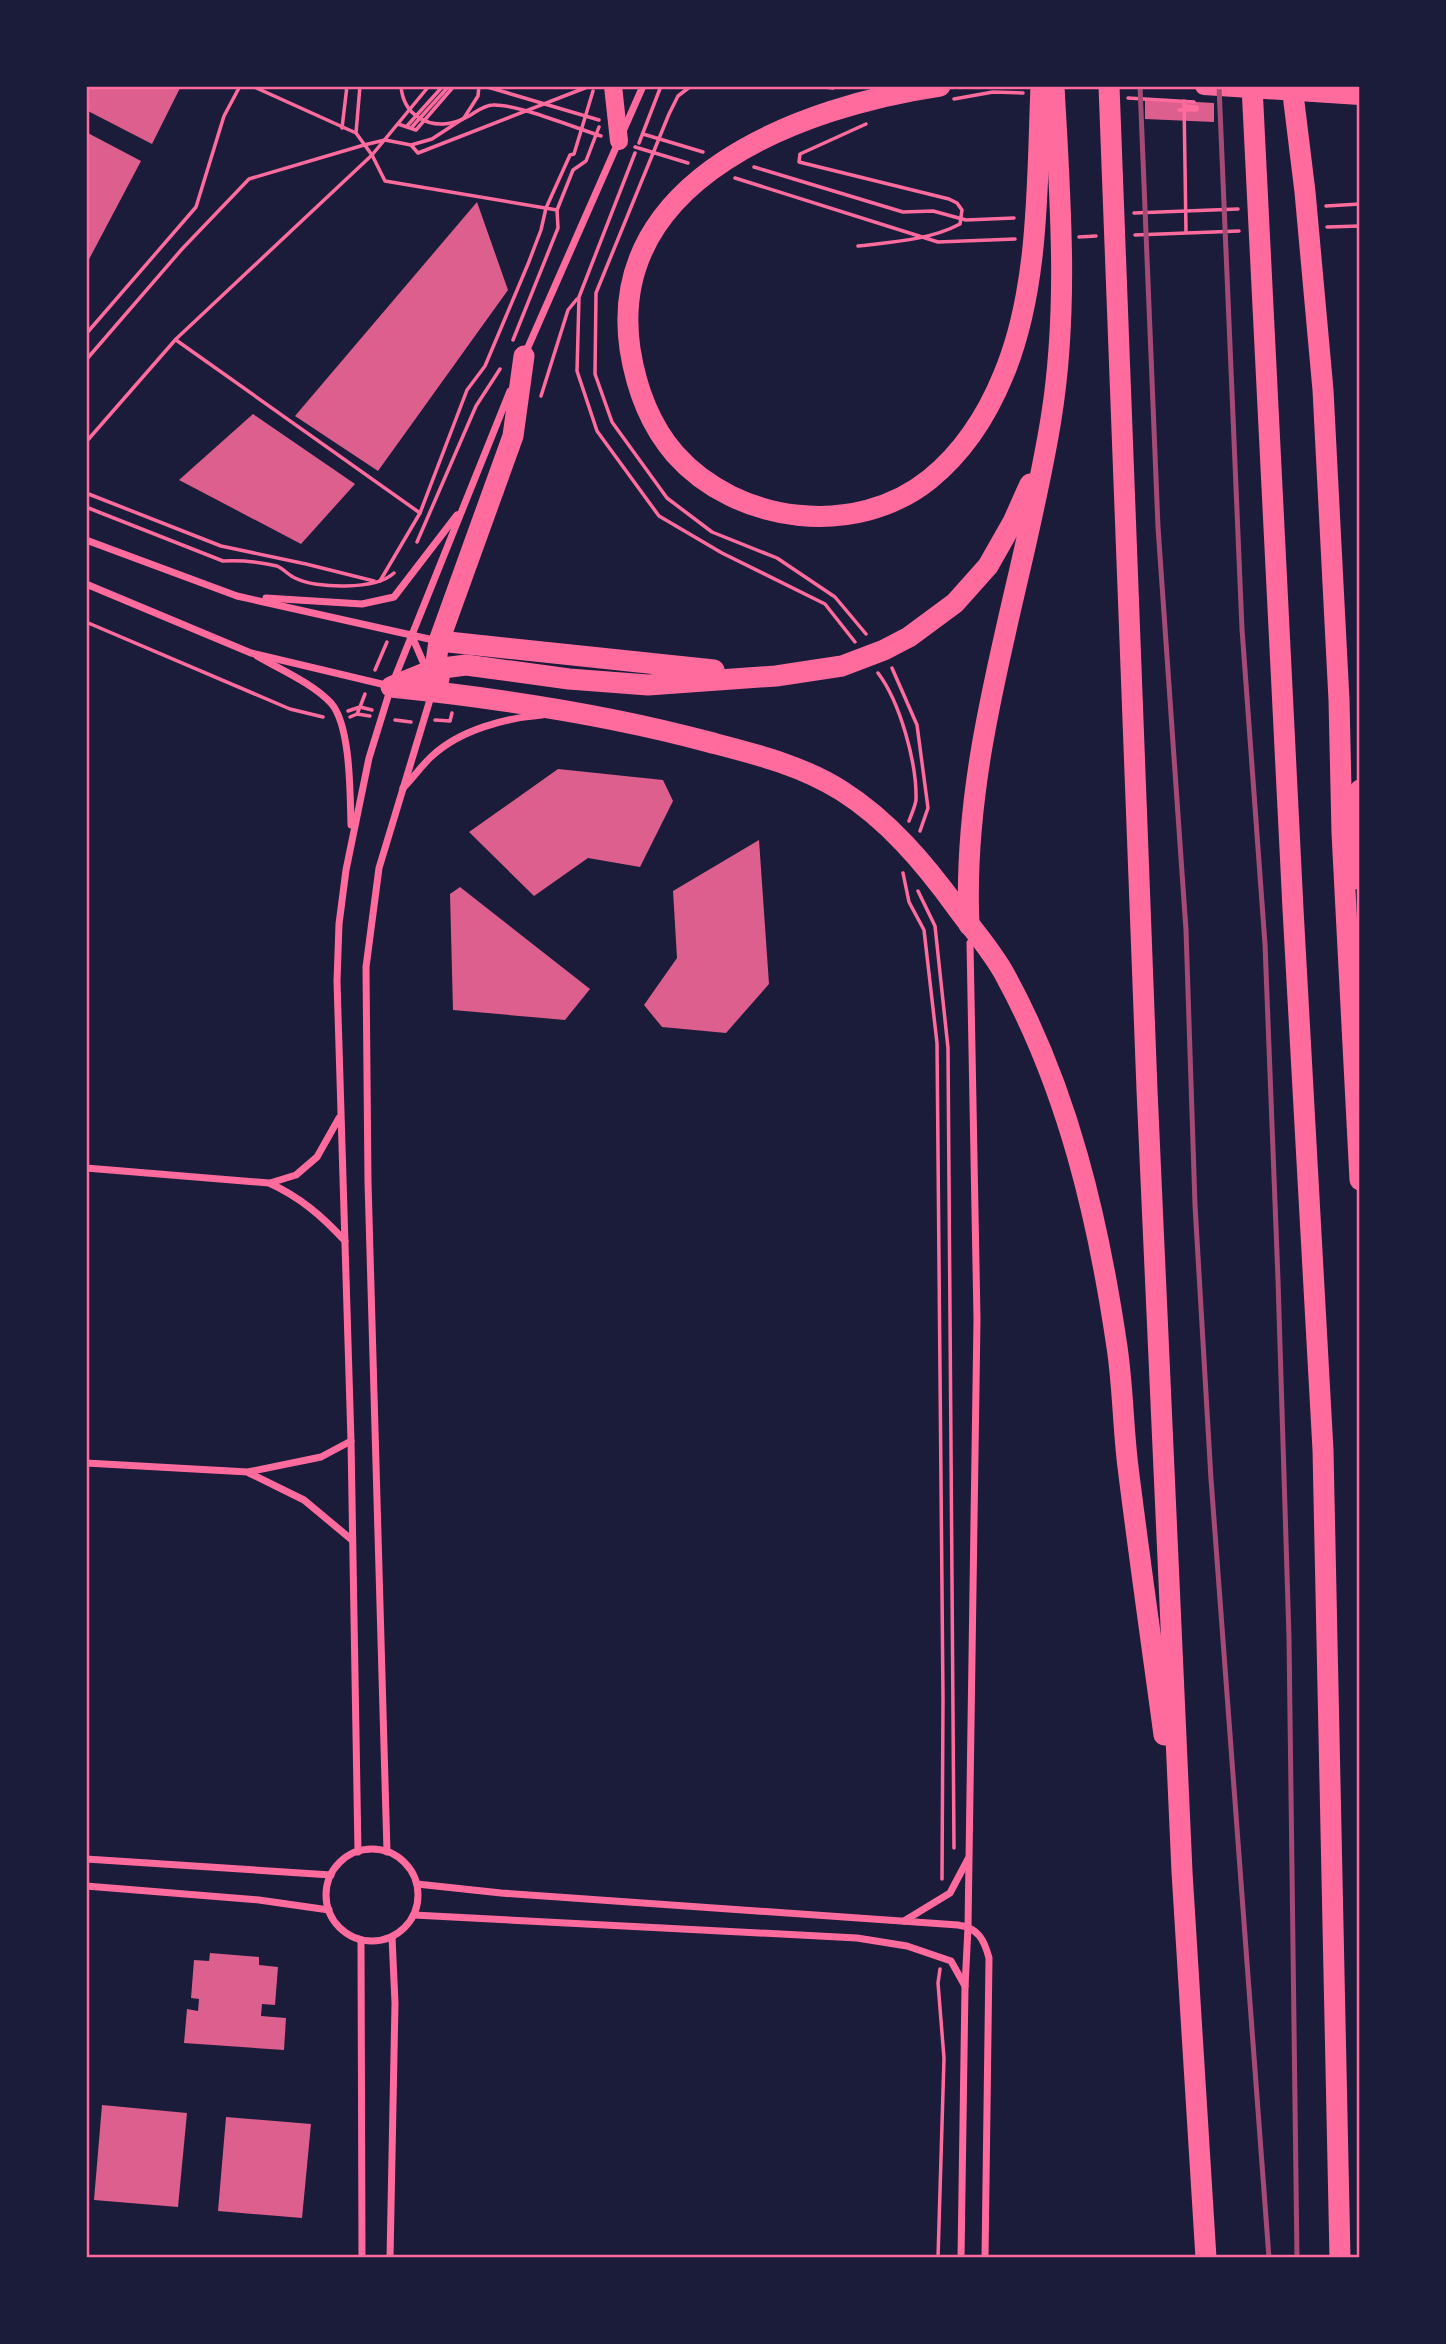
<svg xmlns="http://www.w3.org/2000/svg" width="1446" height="2344" viewBox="0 0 1446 2344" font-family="Inter,sans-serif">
  <rect width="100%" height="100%" fill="#1b1b3a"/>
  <g fill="#dd5f8e">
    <polygon points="86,86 181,86 152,144 86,110"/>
    <polygon points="1145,99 1214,103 1214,122 1145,119"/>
    <polygon points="86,132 141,161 86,265"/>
    <polygon points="477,202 508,290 378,471 295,416"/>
    <polygon points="253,414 355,484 301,544 179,480"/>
    <polygon points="558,769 663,780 673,801 640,867 588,858 534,896 469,832"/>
    <polygon points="759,840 769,984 726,1033 662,1027 644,1005 677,958 673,891"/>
    <polygon points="460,887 590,989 565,1020 453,1010 450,894"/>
    <polygon points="210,1953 259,1957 259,1965 278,1967 275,2005 262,2004 261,2016 286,2018 284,2050 184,2043 187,2009 198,2011 199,1999 191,1998 194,1960 209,1961"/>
    <polygon points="102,2105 187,2113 178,2207 94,2200"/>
    <polygon points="226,2117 311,2124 302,2218 218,2211"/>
  </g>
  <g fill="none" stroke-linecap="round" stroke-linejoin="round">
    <g stroke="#ff6b9d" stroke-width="3.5">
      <polyline points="252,86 356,133 372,155 385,181 557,210"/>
      <path d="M401 86C402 98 407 110 418 117 434 128 453 125 469 116 476 112 484 105 493 105 518 104 575 128 601 136"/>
      <polyline points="484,86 599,120"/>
      <polyline points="691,86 678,96 669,114 596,293 595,374 612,422 667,498 712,532 777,558 835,597 866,634"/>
      <polyline points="816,86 833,88"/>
      <polyline points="1128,98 1194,102"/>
      <polyline points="954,99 993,92 1023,93"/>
      <polyline points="1184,101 1186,232"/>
      <polyline points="1179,110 1197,110 1197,107 1184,106"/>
      <polyline points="398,124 416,130 454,86"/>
      <polyline points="407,126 443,86"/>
      <polyline points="342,128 347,86"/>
      <polyline points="411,128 449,86"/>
      <polyline points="356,133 360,86"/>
      <polyline points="643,134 703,152"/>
      <polyline points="639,143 661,86"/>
      <polyline points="411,145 418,153 590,86"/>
      <polyline points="635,147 688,163"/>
      <polyline points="635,153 579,297 577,371 597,431 659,516 722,553 825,604 855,642"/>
      <polyline points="754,167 903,212 933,211 966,220 1014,218"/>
      <polyline points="735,178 938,242 1015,239"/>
      <polyline points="1326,206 1360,204"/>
      <polyline points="1134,213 1238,209"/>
      <polyline points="1327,227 1360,226"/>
      <polyline points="1135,235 1239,231"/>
      <polyline points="1079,237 1096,236"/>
      <path d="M858 246C892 242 930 240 960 224L962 210 957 203 949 199 799 162 800 154 866 124"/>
      <polyline points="86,334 196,207 224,116 240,86"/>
      <polyline points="176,340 420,513"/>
      <polyline points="513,340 558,228 557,210 573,170 586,161 599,127"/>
      <polyline points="86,360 182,249 249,179 364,145 385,140 411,145 432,139 464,118 478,96 479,86"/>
      <polyline points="541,396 568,310 577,299"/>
      <polyline points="86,442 176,339 372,155 429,86"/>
      <polyline points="86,493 221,546 306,564 374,581"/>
      <path d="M86 507 223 561C241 560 260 562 277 566 284 569 288 575 295 578 316 589 376 590 394 573"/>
      <polyline points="417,542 476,406 500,369"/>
      <polyline points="380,581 420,513 467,390 485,366 528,264 541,230 546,208 570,155 574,154 593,91"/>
      <polyline points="86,622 290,709 323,717"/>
      <polyline points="892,668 917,725 928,808 920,831"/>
      <polyline points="375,670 387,642"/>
      <path d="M878 673C900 702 917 763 916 800 915 807 911 815 909 821"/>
      <polyline points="365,694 360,707 372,710"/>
      <polyline points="348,711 360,707 357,714"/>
      <polyline points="350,717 357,714 370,716"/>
      <polyline points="395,720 411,722"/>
      <polyline points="435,720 450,721 452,713"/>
      <polyline points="903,873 909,902 924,930 937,1043 943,1699 942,1879"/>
      <polyline points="918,891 935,926 948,1048 954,1848"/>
      <polyline points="938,2258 944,2058 938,1983 940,1969"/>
    </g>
    <g stroke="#ff6b9d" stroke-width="7">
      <polyline points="525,354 643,86"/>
      <polyline points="86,540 237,596 438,641"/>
      <polyline points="86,584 251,653 390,686"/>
      <polyline points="266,598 362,604 394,597 457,515"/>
      <polyline points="411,634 427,671"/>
      <path d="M257 656C281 670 312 683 331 703 351 726 350 795 351 825"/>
      <path d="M403 788C413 778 422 765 432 756 460 730 505 718 542 715"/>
      <path d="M86 1168 269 1183C300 1197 322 1216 345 1241"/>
      <polyline points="270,1183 296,1175 317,1157 339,1118"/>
      <polyline points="86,1463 248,1472 321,1457 351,1441"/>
      <polyline points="249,1473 304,1500 352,1540"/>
      <circle cx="372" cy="1895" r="46"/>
      <polyline points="358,1852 351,1441 337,981 339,924 346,870 369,758 391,687 510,391"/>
      <polyline points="387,1852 368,1182 366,967 379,868 432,693"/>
      <polyline points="86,1859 331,1875"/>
      <path d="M417 1884 501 1893 958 1925C978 1928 984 1939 989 1958L985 2258"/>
      <polyline points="86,1886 259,1900 329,1910"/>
      <polyline points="414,1915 857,1938 907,1946 951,1961 965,1986"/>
      <polyline points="904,1921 950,1893 968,1859"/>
      <polyline points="361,1940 362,2258"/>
      <polyline points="390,2258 395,2003 392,1937"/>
      <polyline points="961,2258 965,1987 968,1927 977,1319 970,943"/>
    </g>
    <g stroke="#ff6b9d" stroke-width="18">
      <polyline points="613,86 619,141"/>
      <polyline points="1204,86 1360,96"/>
    </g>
    <g stroke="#ff6b9d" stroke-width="21">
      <path d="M940 86C805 106 605 177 630 349 636 387 649 424 675 454 737 524 856 539 930 479 963 452 987 415 1003 376 1040 289 1037 179 1041 86"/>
      <polyline points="1109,86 1147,1090 1182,1872 1206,2258"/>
      <polyline points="1252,86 1293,909 1323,1450 1340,2258"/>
      <polyline points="1292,86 1305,192 1323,390 1339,700 1342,833 1360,1180"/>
      <polyline points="439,641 714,670"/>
      <polyline points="439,679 435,669 439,641 513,436 524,356"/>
      <polyline points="393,686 435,669 466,665 569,679 648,685 776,676 842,666 884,650 909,637 955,603 988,566 1013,522 1030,484"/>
      <path d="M391 687C497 698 605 714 709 742 755 754 801 765 842 791 888 820 925 864 957 908 973 930 992 951 1005 975 1068 1090 1098 1218 1117 1347 1123 1387 1123 1427 1128 1467 1139 1556 1152 1646 1164 1735"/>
      <polyline points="1358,879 1357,825 1360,790"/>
      <path d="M969 925C961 752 1024 587 1051 419 1069 308 1060 197 1054 86"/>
    </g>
    <g stroke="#a44b75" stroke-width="5">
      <polyline points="1140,86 1158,527 1186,930 1195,1205 1211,1479 1269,2258"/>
      <polyline points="1219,86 1242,629 1265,944 1278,1280 1289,1638 1297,2258"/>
    </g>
  </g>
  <rect width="1446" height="2344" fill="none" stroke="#1b1b3a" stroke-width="175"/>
  <rect x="88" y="88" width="1270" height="2168" fill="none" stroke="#ff6b9d" stroke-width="2.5"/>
</svg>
